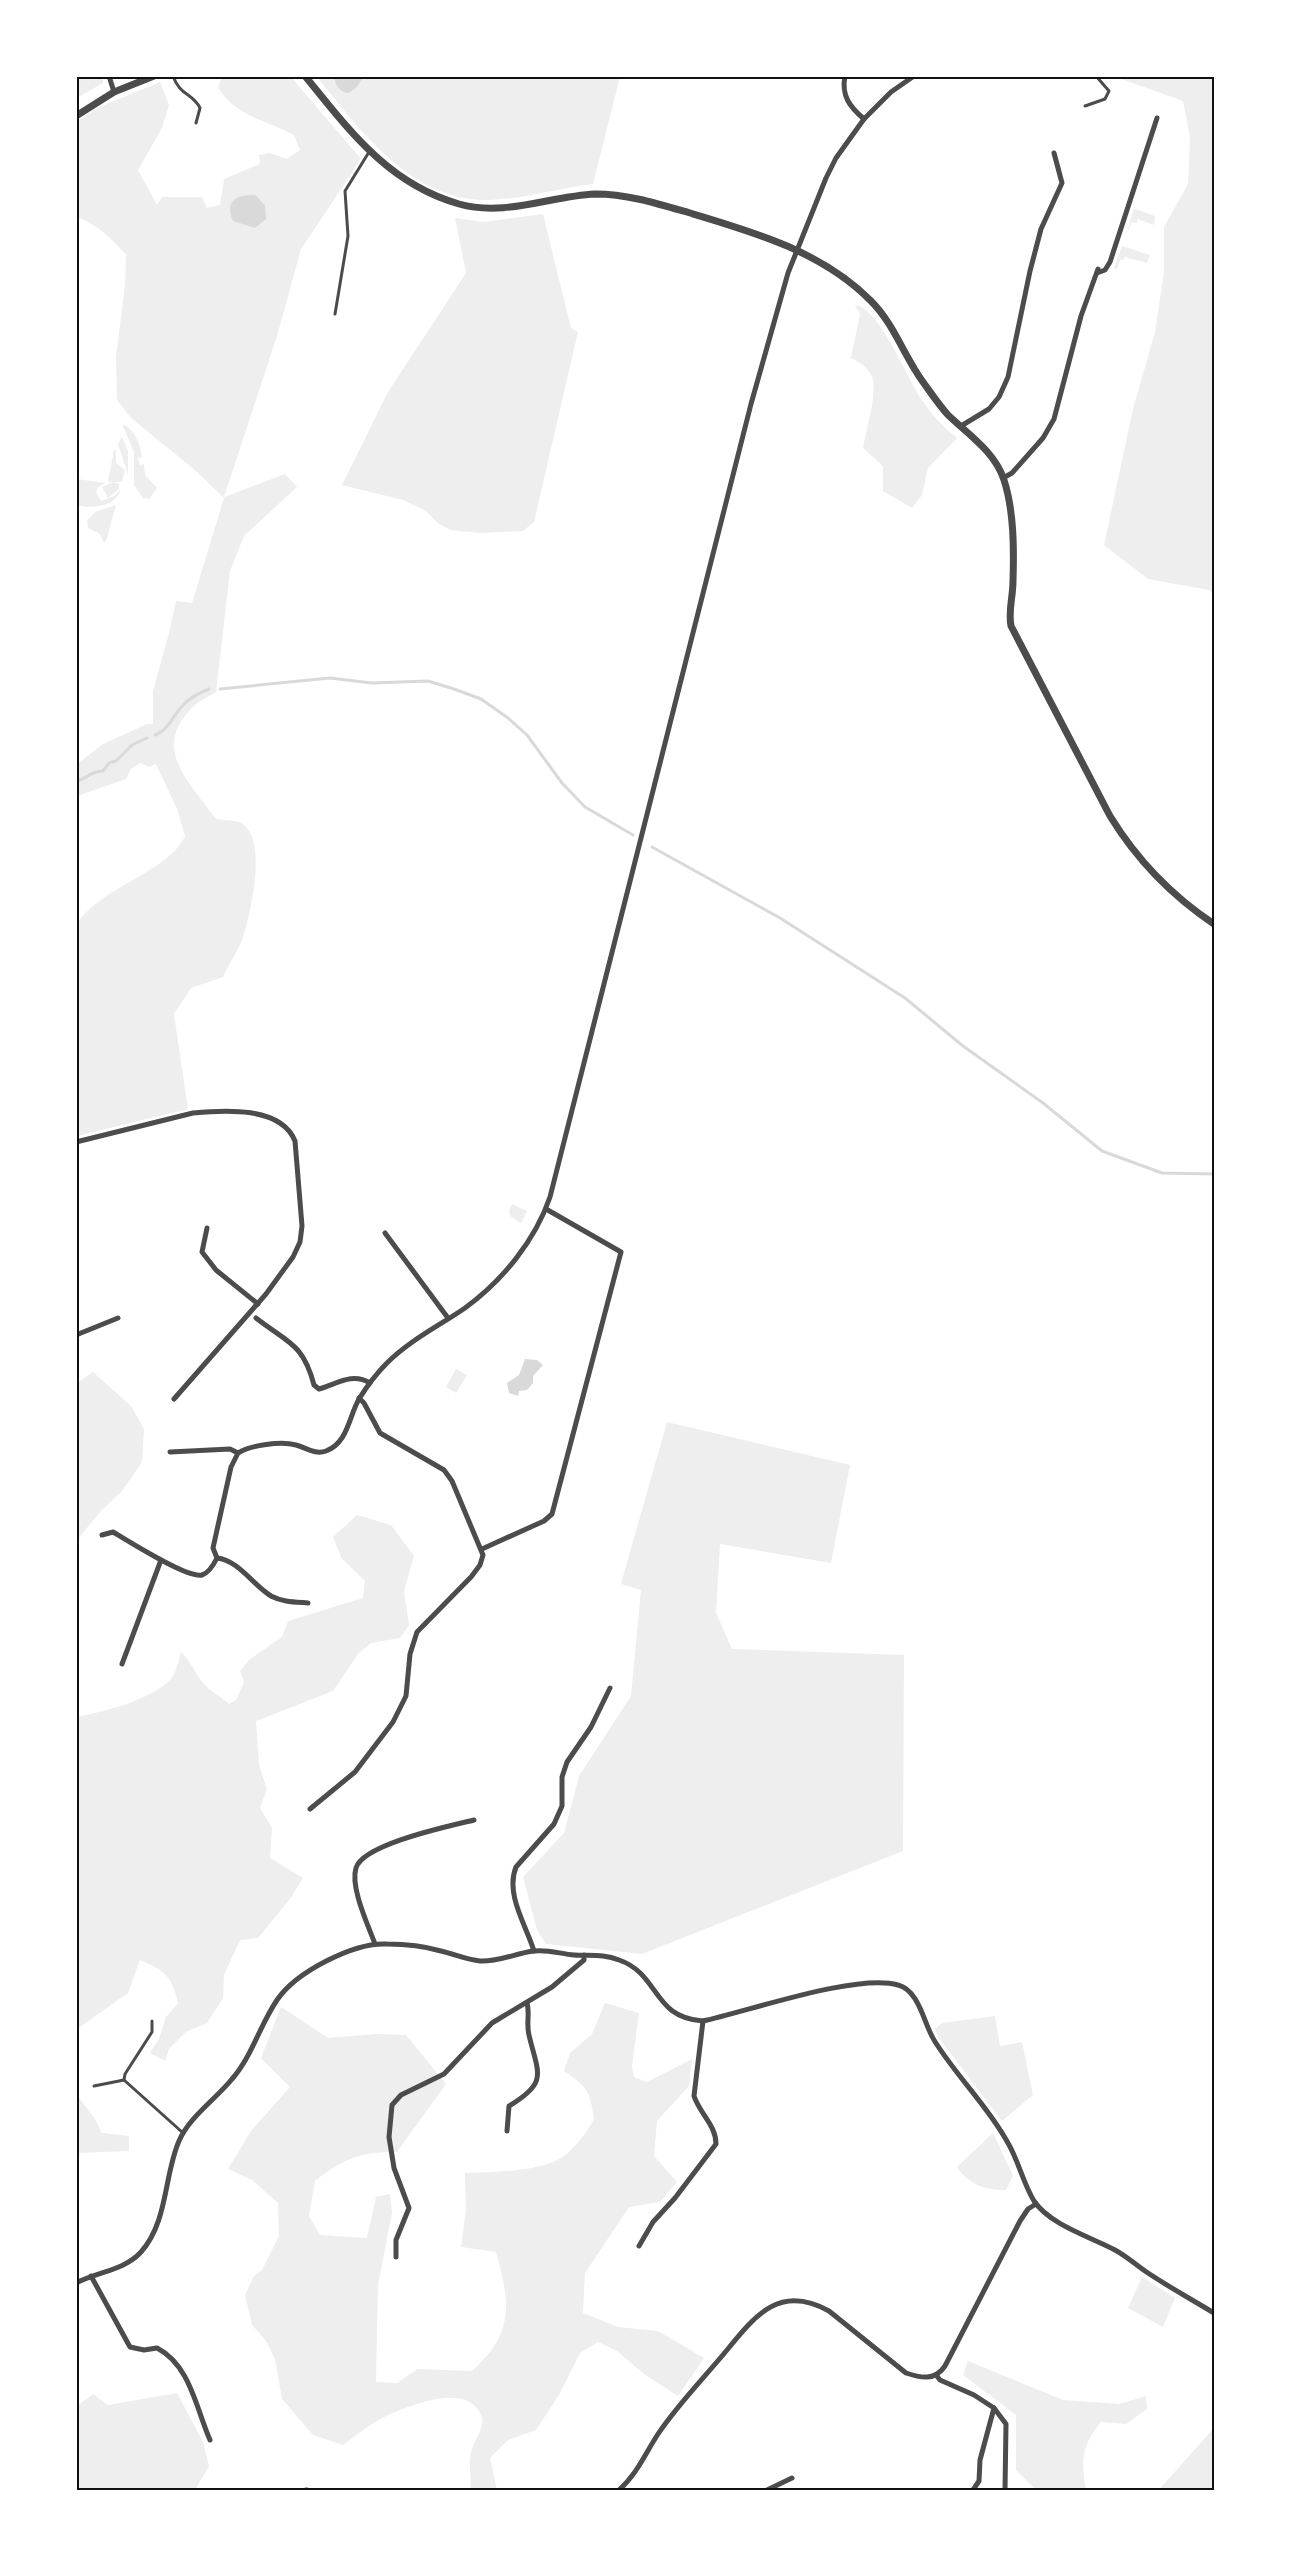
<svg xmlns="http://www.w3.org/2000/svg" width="1291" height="2567" viewBox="0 0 1291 2567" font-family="'Space Grotesk',sans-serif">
  <rect width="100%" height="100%" fill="#fff"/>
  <g fill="#eee">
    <polygon points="77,76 103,77 103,83 77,98"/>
    <path d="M222 77H291L361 159 301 249 277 336 224 497 285 474 297 487 244 536 230 571 216 692C209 697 199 700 193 707 150 748 190 783 216 819 223 820 232 820 239 822 270 835 250 916 242 940 237 952 229 964 223 977L191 988 174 1014 188 1109 77 1136V924C100 887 169 872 185 836L177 809 156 764 149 767 140 763 131 769 126 779 77 796V764L103 744 147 724H153V691L169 633 176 601 192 603 224 498 196 471 131 418 117 400 116 357 125 285 126 255C111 238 98 225 77 217L76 123 95 109 160 82 169 105 162 128 138 170 157 205 162 197H202L207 208 220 205 224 179 257 165 260 163 259 155 270 153 287 159 300 150 294 135C268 121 233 115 218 87Z"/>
    <path d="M317 77H335V81L345 93H349L357 87 363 77H620L593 184C559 188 524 199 489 200 412 202 360 130 317 77Z"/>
    <polygon points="1116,77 1214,77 1214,594 1209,590 1148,579 1104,545 1133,409 1155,332 1164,272 1164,227 1188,184 1190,138 1183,101"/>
    <polygon points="1135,209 1155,216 1154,225 1138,219 1136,223 1132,222 1127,233 1133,210"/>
    <polygon points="543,214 571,328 578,332 534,522 523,531 480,533 451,530 439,524 426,511 403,500 342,485 388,392 466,273 455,218 483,222"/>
    <polygon points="1122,246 1150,255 1147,263 1125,257 1123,260 1120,260 1117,269 1114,269"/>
    <path d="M855 305C880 308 907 379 922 400 932 415 943 427 957 438L928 468 922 495 912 508 883 491V466L863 448C866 431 878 392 872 377 869 368 859 362 851 358L860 314Z"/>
    <path d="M122 424C135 429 140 444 142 457L138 459 140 465 144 464 145 475 157 488 149 499 143 498 134 485V452Z"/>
    <polygon points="122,437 128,451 128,475 118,444"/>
    <polygon points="114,450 116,450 116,463 125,470 122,482 108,482"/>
    <path d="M77 479 105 483 98 487 96 492 101 501 114 496 120 490C117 507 90 509 77 505Z"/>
    <polygon points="113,482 119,484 119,489 108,498 102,487"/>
    <polygon points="116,505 106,541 104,543 100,534 88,528 87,521 95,512"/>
    <polygon points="512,1204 527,1211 521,1223 510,1216 509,1210"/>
    <polygon points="456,1369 467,1375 456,1393 446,1387"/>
    <polygon points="93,1372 131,1406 144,1429 142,1462 122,1491 100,1512 77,1540 77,1383"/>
    <polygon points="667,1422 850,1465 831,1563 720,1544 716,1613 732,1649 904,1655 903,1851 642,1954 546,1944 537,1930 523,1877 564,1833 579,1776 631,1696 641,1590 621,1584"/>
    <path d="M357 1515 391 1525 414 1556 404 1591 409 1625 400 1638 371 1643 358 1654 333 1691 256 1721 259 1765 267 1789 260 1808 272 1828 270 1858 303 1878 290 1899 258 1938 240 1940 224 1975 223 1998 207 2023 186 2032 169 2049 165 2061 150 2053 159 2039 166 2017 178 2003C172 1977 166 1971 140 1960L128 1993 77 2029V1717C102 1712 161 1698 174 1674 177 1668 179 1659 181 1652 192 1662 196 1677 207 1687 213 1693 222 1697 229 1704L236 1700 244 1682 240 1671 250 1659 282 1637 288 1621 363 1598 365 1581 342 1559 333 1537Z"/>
    <path d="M605 2003 639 2013 632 2066 634 2077 647 2082 692 2059 689 2086 657 2121 654 2156 677 2182 660 2202 629 2207 585 2273 583 2313 618 2327 658 2331 704 2358 678 2396 644 2374 617 2351 598 2342 580 2353 559 2395 536 2430 508 2440 490 2458 497 2490H471C471 2478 468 2461 472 2449 475 2438 486 2427 481 2415 467 2379 399 2409 377 2421 365 2428 354 2437 343 2445L313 2435 282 2399 275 2359 266 2341 252 2325 245 2295 254 2276 262 2270 279 2236 278 2203 252 2180 228 2169 251 2131 290 2087 261 2058 281 2007 328 2038 376 2034 406 2035 446 2084 397 2152C361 2152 344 2158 315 2181L309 2216 320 2235 367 2238 376 2197 390 2194 392 2213 378 2285 376 2382 397 2383 417 2369 472 2371C515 2333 510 2302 496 2252L461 2247 466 2209 465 2173C492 2172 528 2172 553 2162 571 2155 585 2135 594 2119 590 2090 587 2087 564 2071L570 2053 592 2034Z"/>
    <polygon points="995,2016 1000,2046 1022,2042 1033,2095 1002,2121 939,2038 935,2029 942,2023"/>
    <polygon points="77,2095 95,2119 102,2133 129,2136 129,2151 77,2153"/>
    <path d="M993 2133 1013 2176 1006 2190C985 2190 969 2185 957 2167Z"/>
    <polygon points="1142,2277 1175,2298 1163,2327 1128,2308"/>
    <path d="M968 2361 1063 2400 1119 2404 1146 2396 1147 2409 1126 2424 1101 2422C1081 2446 1081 2461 1086 2490H1036L1016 2470V2415L963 2375Z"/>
    <polygon points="177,2393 203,2442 209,2466 195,2490 77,2490 77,2449 79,2445 77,2442 77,2406 93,2394 108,2405"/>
    <polygon points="1214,2428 1214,2490 1159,2490 1164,2484"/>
  </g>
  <g fill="#d9d9d9">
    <path d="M335 77V76L363 77 357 87 349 93C341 93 334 85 335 77Z"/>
    <path d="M255 195 265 205 266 219 255 228 233 221C224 202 236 194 255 195Z"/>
    <polygon points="525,1359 537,1360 543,1365 533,1376 533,1383 527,1390 519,1391 518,1396 509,1393 507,1383 519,1375"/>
  </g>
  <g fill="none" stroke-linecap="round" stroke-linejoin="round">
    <g stroke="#d9d9d9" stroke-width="3">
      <polyline points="220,689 330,678 372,683 428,681 454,689 481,699 508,718 527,735 562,783 585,807 633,835"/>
      <path d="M155 735C168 731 174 714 184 704 191 697 199 693 209 689"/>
      <path d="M76 781C86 780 87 772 103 771L109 763 116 761 132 745 147 738"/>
      <polyline points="652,847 780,918 905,998 963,1046 1043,1103 1102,1151 1162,1173 1214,1174"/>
    </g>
    <g stroke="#4c4c4c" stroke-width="3">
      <path d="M173 76C180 96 193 93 200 108L196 123"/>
      <polyline points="1085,106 1105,99 1109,91 1096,76"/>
      <polyline points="335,314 348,236 345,191 369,152"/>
      <polyline points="152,2021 152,2032 125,2074 124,2080 182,2132"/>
      <polyline points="94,2086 124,2080"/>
    </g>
    <g stroke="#4c4c4c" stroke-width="5">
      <polyline points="109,76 114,92"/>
      <path d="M845 76C841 96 850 107 864 119"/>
      <polyline points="1097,273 1105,270 1110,262 1157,118"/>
      <polyline points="961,426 989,409 999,397 1008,377 1030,271 1041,229 1062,183 1054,153"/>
      <polyline points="1003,478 1012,473 1043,438 1054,419 1081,316 1098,269"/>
      <path d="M76 1142 193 1113C224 1110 281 1106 295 1141L302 1226 300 1242 293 1257 266 1294 174 1399"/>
      <polyline points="207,1228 202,1252 216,1270 258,1304"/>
      <polyline points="385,1233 448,1318"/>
      <path d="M256 1318C288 1343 303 1343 314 1385L319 1389C337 1384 352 1372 370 1383"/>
      <polyline points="76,1335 118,1318"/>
      <polyline points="170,1452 230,1449 238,1453"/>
      <path d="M102 1535 113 1532C128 1541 188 1579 202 1575 209 1573 214 1564 217 1558L213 1548 231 1467 238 1453C251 1445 281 1441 296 1445 307 1448 315 1455 326 1451 348 1443 349 1416 359 1399 367 1386 376 1374 387 1363 410 1340 439 1326 465 1308 502 1281 535 1241 550 1197L751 404 788 273 826 178 836 158 864 119 891 92 914 76"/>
      <polyline points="482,1549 544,1521 552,1514 621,1252 546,1209"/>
      <path d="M217 1558C238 1560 253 1585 271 1596 282 1602 295 1602 308 1603"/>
      <polyline points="122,1664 161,1560"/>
      <polyline points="310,1809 355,1772 393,1722 406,1696 410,1654 417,1632 471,1577 480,1565 483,1555 452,1481 444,1470 380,1433 364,1403 359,1398"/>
      <path d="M375 1944C368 1925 350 1887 356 1868 363 1844 450 1826 474 1820"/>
      <path d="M534 1951C526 1925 505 1894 516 1867L554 1824 562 1806V1777L567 1762 591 1727 610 1688"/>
      <path d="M507 2131 509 2106C549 2082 538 2074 529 2035 526 2024 530 2013 527 2003"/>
      <path d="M639 2246 653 2222 675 2198 716 2144C716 2125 700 2114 694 2096L703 2021"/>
      <polyline points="396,2257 396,2240 409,2208 394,2168 389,2137 392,2105 401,2095 444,2074 492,2023 552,1987 584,1960 584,1955"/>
      <path d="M91 2276 130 2347 144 2350 157 2348C190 2365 196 2408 210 2440"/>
      <path d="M76 2283C97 2272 125 2270 141 2252 168 2222 164 2175 179 2141 189 2117 216 2099 232 2079 252 2056 260 2025 277 2000 296 1972 354 1942 387 1944 404 1944 424 1946 441 1951 454 1954 467 1960 480 1961 499 1962 516 1953 534 1951 547 1949 561 1954 574 1955 590 1956 604 1954 619 1960 660 1974 652 2018 703 2021 749 2011 857 1973 898 1985 919 1990 924 2024 934 2040 956 2076 988 2106 1008 2143 1019 2162 1023 2183 1034 2201 1050 2225 1091 2237 1115 2250 1126 2256 1135 2264 1145 2271 1167 2286 1191 2299 1214 2313"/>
      <polyline points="936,2375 940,2380 974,2395 994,2408 980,2460 979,2481 973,2490"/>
      <polyline points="994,2408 1006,2424 1005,2490"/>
      <polyline points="306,2490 307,2490"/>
      <path d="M619 2490C637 2474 645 2454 658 2434 678 2404 704 2378 727 2350 756 2314 781 2284 829 2311L906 2373C921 2378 935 2381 945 2366L1020 2221 1028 2209 1036 2204"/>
      <polyline points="767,2490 792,2478"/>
    </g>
    <g stroke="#4c4c4c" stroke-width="7">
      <path d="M305 76C349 130 388 184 459 204 505 217 550 196 595 194 628 194 659 204 690 213 754 232 823 252 871 301 894 324 904 356 923 382 931 393 939 405 948 415 968 434 995 452 1004 480 1014 511 1014 549 1013 581 1013 597 1008 611 1011 626L1110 816C1137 860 1172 896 1214 924"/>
      <polyline points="76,116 114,92 154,76"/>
    </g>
  </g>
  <rect width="1291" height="2567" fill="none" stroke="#ffffff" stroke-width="156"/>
  <rect x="78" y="78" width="1135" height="2411" fill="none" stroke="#111" stroke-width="2"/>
</svg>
